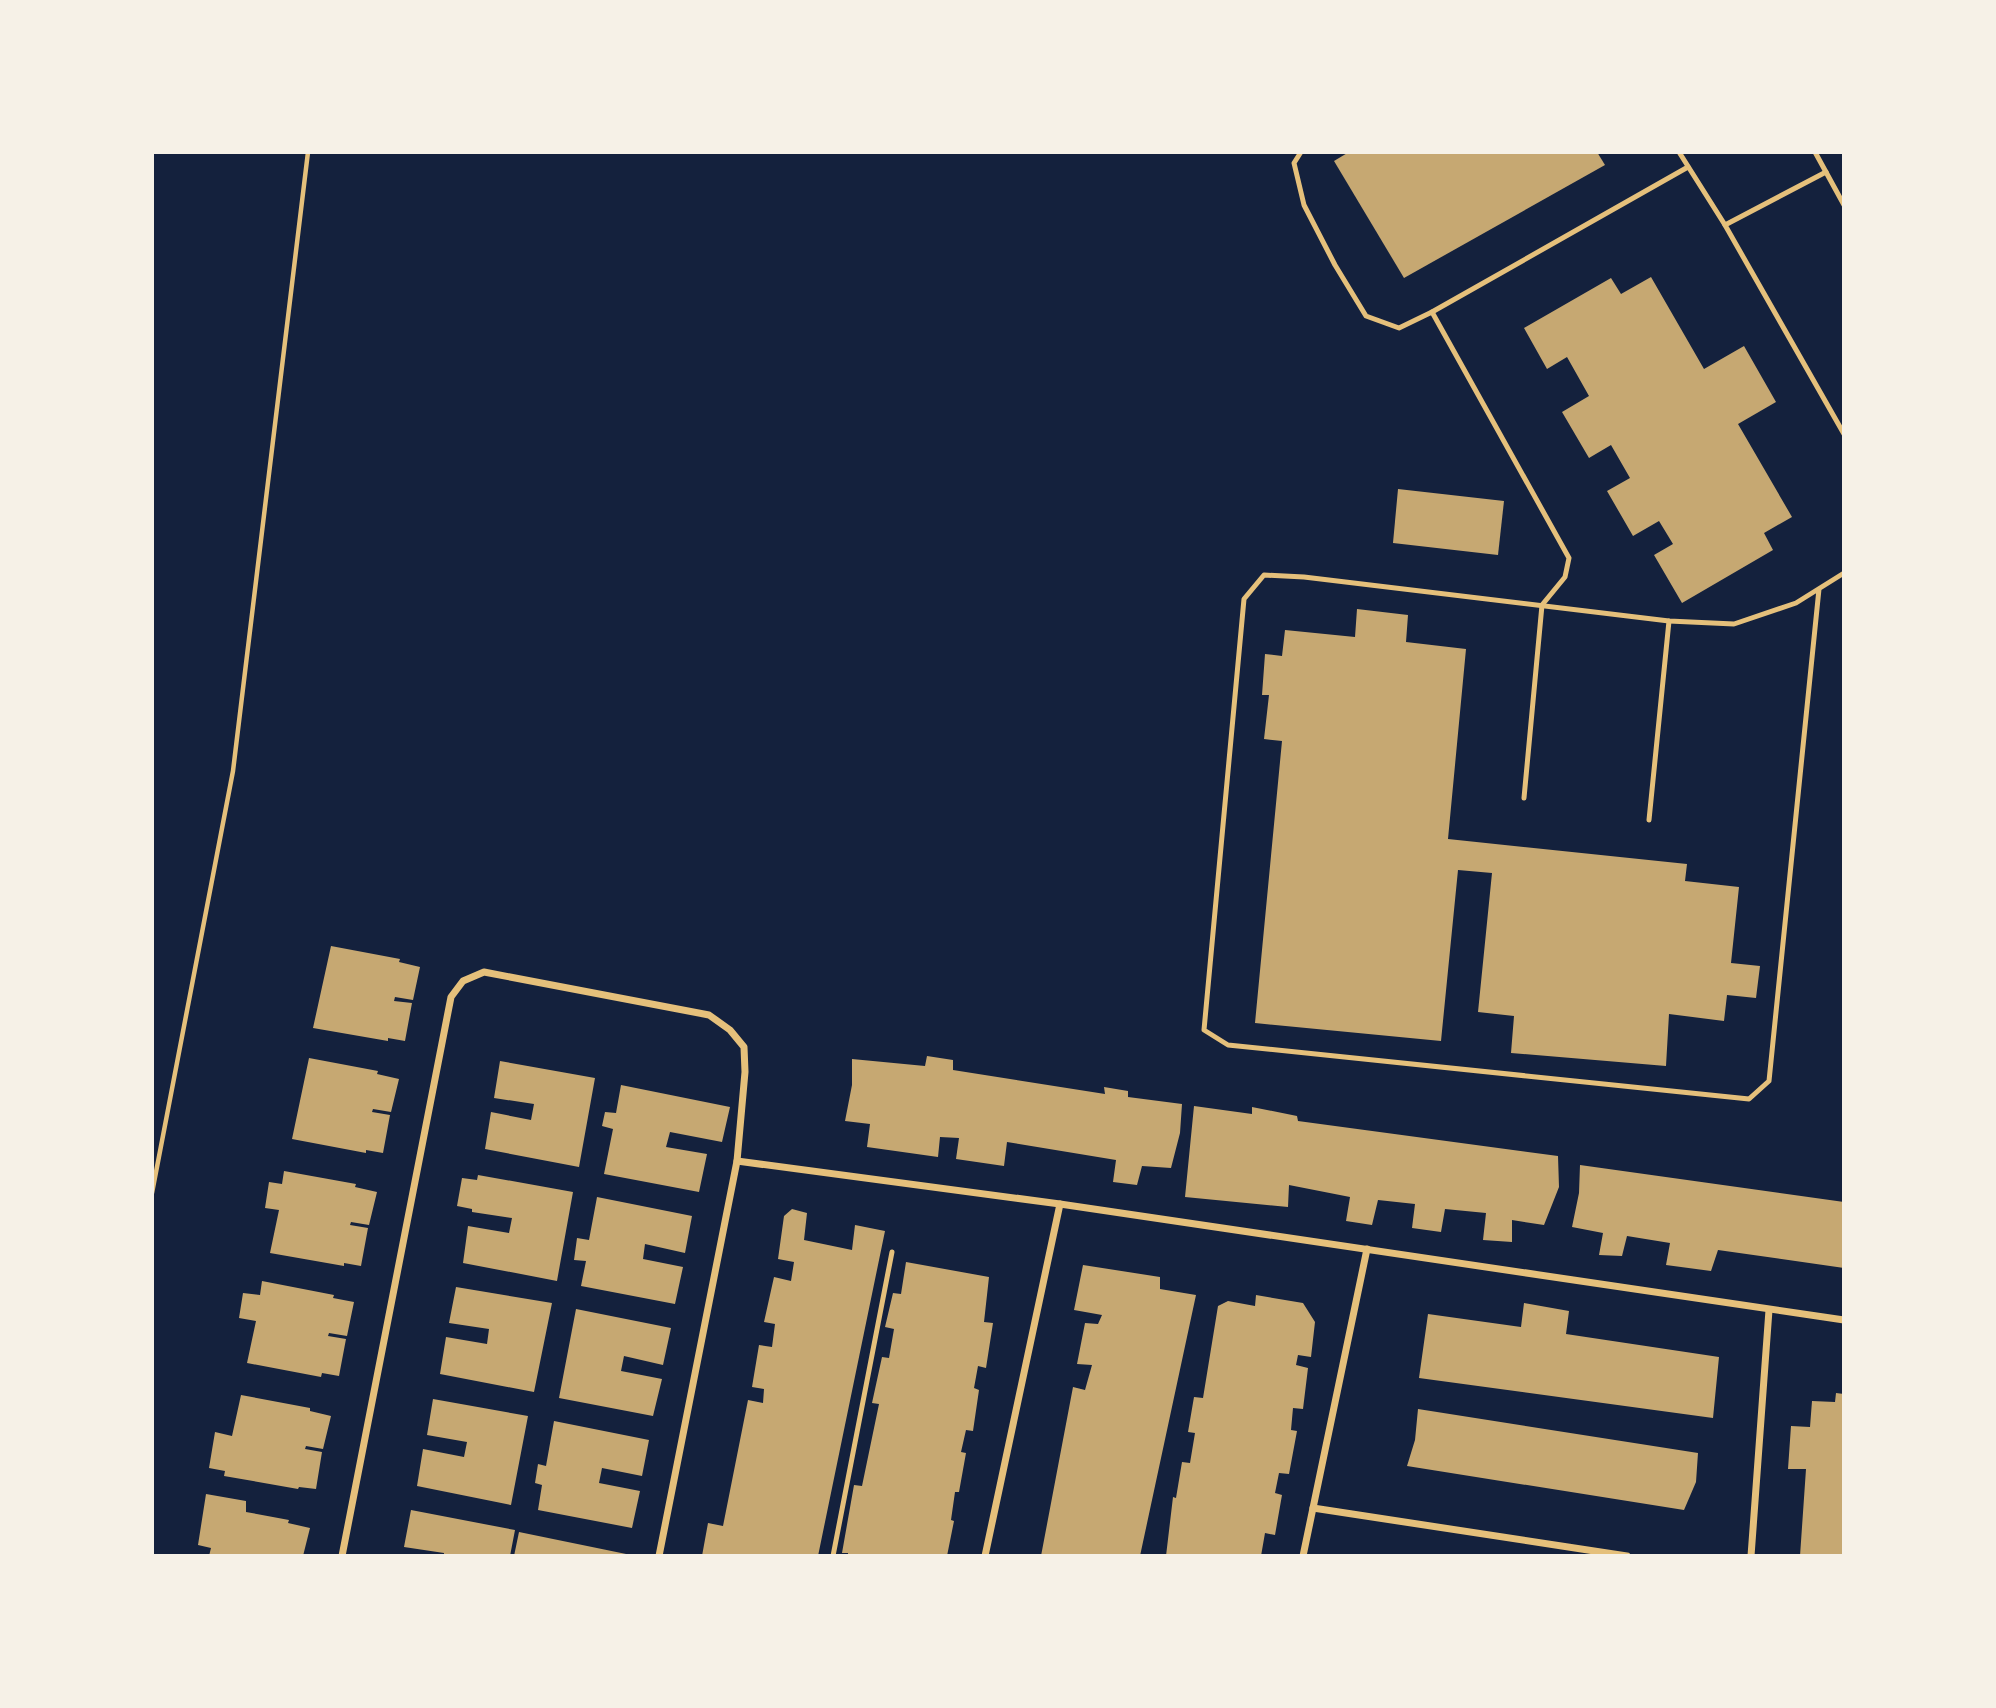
<svg xmlns="http://www.w3.org/2000/svg" width="1996" height="1708" viewBox="0 0 1996 1708" font-family="'Crimson Pro',serif">
  <rect width="100%" height="100%" fill="#14213d"/>
  <g fill="#c6a872">
    <polygon points="1349,152 1597,152 1605,165 1404,278 1334,161"/>
    <polygon points="1651,277 1704,369 1744,346 1776,402 1738,424 1792,517 1764,533 1773,550 1682,603 1654,555 1673,544 1659,521 1633,536 1607,491 1630,478 1611,445 1589,458 1562,412 1589,396 1567,357 1547,369 1524,328 1611,278 1621,294"/>
    <polygon points="1398,489 1504,501 1498,555 1393,543"/>
    <polygon points="1357,609 1408,615 1406,642 1466,649 1448,839 1687,864 1685,881 1739,887 1731,963 1760,966 1756,998 1727,995 1724,1021 1669,1014 1666,1066 1511,1053 1514,1016 1478,1012 1492,873 1458,870 1441,1041 1255,1023 1282,741 1264,739 1269,695 1262,695 1265,654 1282,656 1285,630 1355,637"/>
    <polygon points="331,946 400,959 399,962 420,967 413,1000 395,997 394,1001 412,1003 405,1041 388,1038 388,1041 313,1028"/>
    <polygon points="927,1056 953,1060 953,1070 1105,1094 1104,1087 1128,1091 1128,1097 1182,1104 1180,1133 1171,1168 1142,1166 1137,1185 1113,1182 1116,1160 1007,1142 1004,1166 956,1159 959,1138 940,1137 938,1157 867,1147 870,1124 845,1121 852,1085 852,1059 925,1066"/>
    <polygon points="309,1058 378,1071 377,1074 399,1079 391,1112 373,1109 372,1112 390,1115 383,1153 366,1150 366,1153 292,1139"/>
    <polygon points="500,1061 595,1078 579,1167 485,1149 491,1112 531,1120 534,1104 494,1098"/>
    <polygon points="621,1085 730,1107 722,1142 670,1132 666,1147 707,1154 699,1192 604,1174 613,1129 602,1126 605,1112 616,1113"/>
    <polygon points="1194,1106 1252,1114 1252,1107 1297,1116 1298,1121 1558,1156 1559,1187 1544,1225 1512,1220 1512,1242 1483,1240 1486,1213 1445,1209 1441,1232 1412,1228 1415,1204 1378,1200 1372,1225 1346,1221 1350,1197 1289,1185 1288,1207 1185,1197"/>
    <polygon points="1580,1165 1844,1202 1844,1268 1718,1250 1711,1271 1666,1265 1670,1243 1627,1236 1622,1256 1599,1255 1603,1233 1572,1227 1579,1193"/>
    <polygon points="284,1171 356,1184 355,1187 377,1192 369,1225 351,1222 350,1225 368,1228 361,1266 344,1263 344,1266 270,1253 279,1210 265,1208 269,1182 282,1184"/>
    <polygon points="478,1175 573,1192 557,1281 463,1263 468,1226 509,1233 512,1218 472,1212 472,1209 457,1206 462,1178 477,1180"/>
    <polygon points="597,1197 692,1216 685,1253 645,1244 643,1259 683,1267 675,1304 581,1286 586,1261 574,1260 577,1238 589,1240"/>
    <polygon points="792,1209 807,1213 804,1240 852,1250 855,1225 885,1231 818,1556 702,1556 708,1523 723,1526 748,1400 763,1403 764,1389 752,1387 759,1345 772,1347 775,1324 764,1322 774,1277 791,1281 794,1262 778,1259 784,1216"/>
    <polygon points="906,1262 989,1277 984,1322 993,1323 986,1368 978,1366 974,1388 979,1390 973,1431 966,1430 961,1452 966,1453 959,1492 955,1492 951,1520 954,1521 947,1556 848,1556 848,1553 842,1553 854,1485 862,1486 879,1404 872,1403 882,1357 889,1358 894,1329 885,1327 893,1293 901,1294"/>
    <polygon points="1083,1265 1160,1277 1160,1289 1196,1295 1140,1556 1041,1556 1073,1387 1085,1390 1092,1365 1077,1364 1085,1323 1098,1324 1102,1315 1074,1310"/>
    <polygon points="262,1281 334,1295 333,1298 354,1302 347,1336 329,1333 328,1336 346,1339 339,1376 322,1373 321,1377 247,1363 256,1321 239,1318 243,1293 260,1295"/>
    <polygon points="456,1287 552,1303 534,1392 440,1374 446,1337 487,1344 489,1329 449,1323"/>
    <polygon points="1256,1295 1303,1303 1315,1322 1311,1357 1298,1355 1296,1365 1308,1368 1303,1409 1293,1408 1291,1430 1297,1431 1289,1474 1279,1473 1275,1493 1282,1495 1275,1535 1265,1533 1261,1556 1166,1556 1173,1497 1176,1498 1182,1462 1190,1463 1195,1433 1188,1432 1194,1397 1203,1398 1218,1306 1228,1301 1255,1306"/>
    <polygon points="1524,1303 1569,1311 1566,1334 1719,1357 1713,1418 1419,1378 1428,1314 1521,1327"/>
    <polygon points="576,1309 671,1328 663,1365 624,1356 621,1371 662,1379 653,1416 559,1398"/>
    <polygon points="1836,1393 1844,1394 1844,1556 1800,1556 1806,1469 1788,1469 1791,1426 1810,1427 1812,1401 1835,1402"/>
    <polygon points="241,1395 310,1408 310,1411 331,1416 323,1449 306,1446 305,1449 322,1452 316,1489 299,1487 298,1489 224,1476 225,1471 209,1468 215,1432 232,1436"/>
    <polygon points="433,1399 528,1416 511,1505 417,1486 423,1449 464,1457 467,1442 427,1435"/>
    <polygon points="1418,1409 1698,1453 1696,1482 1684,1510 1407,1466 1415,1440"/>
    <polygon points="554,1421 649,1440 642,1476 602,1468 599,1483 640,1491 632,1528 538,1510 542,1485 535,1483 538,1464 546,1466"/>
    <polygon points="206,1494 246,1501 246,1512 289,1520 288,1523 310,1528 303,1556 209,1556 211,1548 198,1545"/>
    <polygon points="411,1510 515,1530 510,1556 444,1556 444,1553 404,1547"/>
    <polygon points="519,1532 631,1555 631,1556 514,1556"/>
  </g>
  <g fill="none" stroke-linecap="round" stroke-linejoin="round">
    <polyline stroke="#e5c07b" stroke-width="4.5" points="152,1193 233,771 308,152"/>
    <g stroke="#e5c07b" stroke-width="5">
      <polyline points="1301,152 1294,163 1304,205 1335,265 1366,316 1399,328 1432,312 1569,558 1565,577 1542,605 1524,798"/>
      <polyline points="1679,152 1725,225"/>
      <polyline points="1815,152 1844,205"/>
      <polyline points="1826,172 1725,225 1844,434"/>
      <polyline points="1432,312 1688,167"/>
      <polyline points="1819,589 1769,1081 1749,1099 1228,1045 1204,1030 1244,599 1264,575 1304,577 1669,621 1734,624 1796,603 1844,573"/>
      <polyline points="1649,820 1669,621"/>
      <polyline points="833,1556 892,1252"/>
    </g>
    <g stroke="#e5c07b" stroke-width="7">
      <polyline points="737,1161 1060,1204 1844,1320"/>
      <polyline points="1313,1508 1627,1556"/>
      <polyline points="342,1556 451,997 463,981 484,972 709,1015 730,1030 744,1047 745,1072 737,1161 659,1556"/>
      <polyline points="985,1556 1060,1204"/>
      <polyline points="1303,1556 1367,1249"/>
      <polyline points="1751,1556 1769,1310"/>
    </g>
  </g>
  <rect width="1996" height="1708" fill="none" stroke="#f6f1e7" stroke-width="308"/>
</svg>
